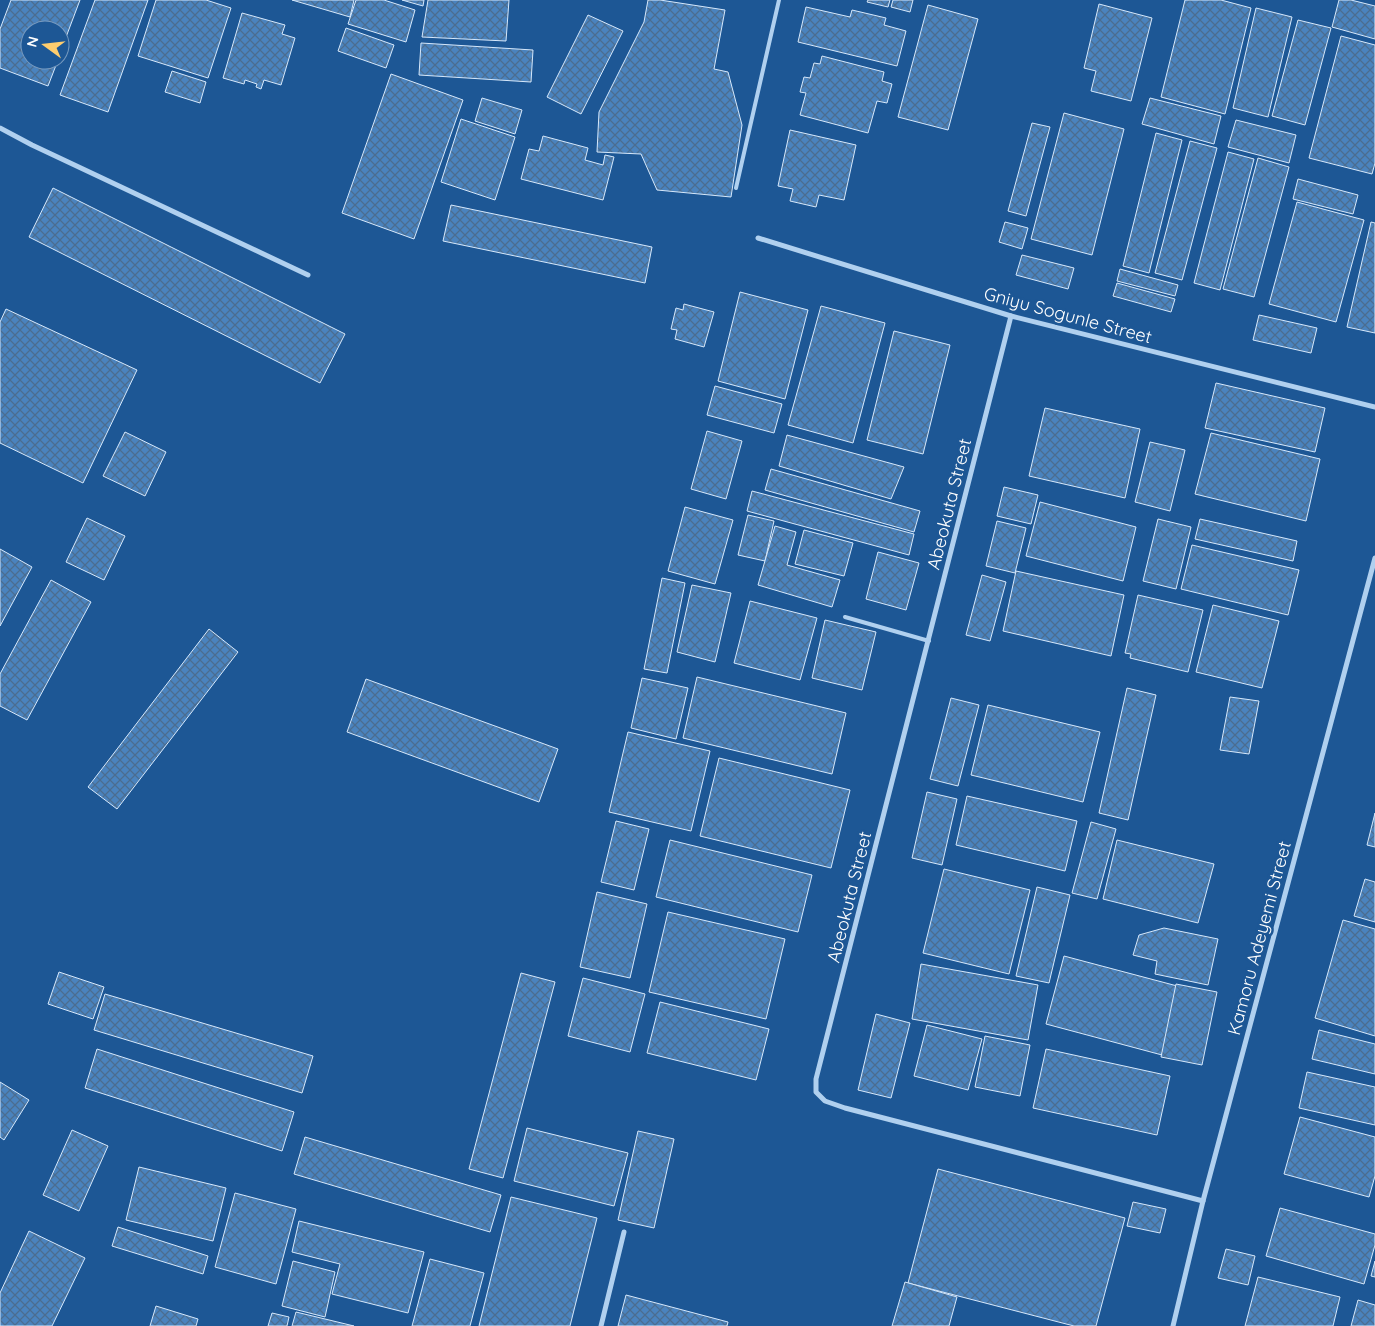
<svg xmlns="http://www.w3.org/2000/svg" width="1375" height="1326" viewBox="0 0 1375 1326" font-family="Quicksand,sans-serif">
  <defs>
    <pattern id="building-cross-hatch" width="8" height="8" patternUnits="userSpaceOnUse" patternTransform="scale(1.25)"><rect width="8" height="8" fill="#4a83be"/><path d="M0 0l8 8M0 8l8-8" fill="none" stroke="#4b6d90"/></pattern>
  </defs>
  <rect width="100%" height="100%" fill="#1d5795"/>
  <g fill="url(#building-cross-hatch)" stroke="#d6e8fb">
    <polygon points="11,0 80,0 60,53 60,30 30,30 30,60 58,60 48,86 0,68 0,29"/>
    <polygon points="95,0 148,0 108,112 60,95"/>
    <polygon points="156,0 206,0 231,8 208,78 138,56"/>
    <polygon points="292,0 354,0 350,17"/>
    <polygon points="356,0 384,0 415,10 406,42 348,24"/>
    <polygon points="402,0 424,0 423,6"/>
    <polygon points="428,0 509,0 506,41 422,37"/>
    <polygon points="648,0 660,0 725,10 714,69 728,72 742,125 731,197 657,190 641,154 597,152 599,112 644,22"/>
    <polygon points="868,0 890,0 888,7 867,2"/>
    <polygon points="893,0 913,0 910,12 891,7"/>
    <polygon points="1185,0 1221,0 1251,8 1225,114 1161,97"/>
    <polygon points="1339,0 1351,0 1375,6 1375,39 1332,27"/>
    <polygon points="1099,4 1152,18 1131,101 1091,91 1096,71 1084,68"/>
    <polygon points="928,5 978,19 948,130 898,117"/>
    <polygon points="806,7 850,17 852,10 886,18 884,25 906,31 897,66 798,42"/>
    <polygon points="1256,8 1292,17 1268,117 1233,108"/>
    <polygon points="242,13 285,25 282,34 295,38 281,85 264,80 261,89 256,87 257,84 245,80 244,84 223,78"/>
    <polygon points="588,15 623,31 581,114 547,97"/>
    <polygon points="1298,20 1331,28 1305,125 1272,116"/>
    <polygon points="346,28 394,45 386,68 338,51"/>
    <polygon points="1341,36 1375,45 1375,163 1372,174 1309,158"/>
    <polygon points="421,43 533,50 531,82 419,75"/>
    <polygon points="822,56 884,72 882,81 892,84 887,103 877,101 868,133 800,115 806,93 800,92 804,77 810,78 814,63 820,64"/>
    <polygon points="172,71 206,82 200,103 165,92"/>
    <polygon points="391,74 463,100 414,239 342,213"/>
    <polygon points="482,98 522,110 515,134 475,121"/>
    <polygon points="1150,98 1221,116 1214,144 1142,124"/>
    <polygon points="1064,113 1124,129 1092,255 1031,239"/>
    <polygon points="461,119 515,137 495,200 441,182"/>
    <polygon points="1236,120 1296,135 1289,163 1228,147"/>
    <polygon points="1032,123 1050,127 1026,216 1008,211"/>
    <polygon points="790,130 856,145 844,200 819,195 816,207 790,201 793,189 778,186"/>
    <polygon points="1156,133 1182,140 1149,273 1123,266"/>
    <polygon points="543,136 588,148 585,160 603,165 605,155 614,157 603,200 521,179 529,149 539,151"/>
    <polygon points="1190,141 1217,148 1182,280 1155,273"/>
    <polygon points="1228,152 1254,159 1220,290 1194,283"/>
    <polygon points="1258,158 1289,167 1254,297 1223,289"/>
    <polygon points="1298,179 1358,195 1353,214 1293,199"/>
    <polygon points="53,188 345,334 320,383 29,237"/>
    <polygon points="1297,202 1364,220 1336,322 1269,304"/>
    <polygon points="451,205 652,247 645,283 443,241"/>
    <polygon points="1005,222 1028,228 1022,249 999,242"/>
    <polygon points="1371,222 1375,223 1375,333 1347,327"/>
    <polygon points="1022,255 1074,268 1068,289 1016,275"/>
    <polygon points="1120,269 1178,285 1175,296 1117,281"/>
    <polygon points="1117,283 1175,299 1171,312 1113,296"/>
    <polygon points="740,292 808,310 785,399 718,381"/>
    <polygon points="684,304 714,312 704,347 675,339 677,330 671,329 676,308 683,310"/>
    <polygon points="821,306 885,323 853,443 788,425"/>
    <polygon points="6,309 137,370 83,483 0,443 0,322"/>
    <polygon points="1259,315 1317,328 1311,353 1253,340"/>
    <polygon points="894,331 950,345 923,454 867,440"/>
    <polygon points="1216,383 1325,408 1315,452 1205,428"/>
    <polygon points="715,386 782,404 774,433 707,415"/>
    <polygon points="1045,408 1140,429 1125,498 1029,476"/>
    <polygon points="707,431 742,441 726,499 691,489"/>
    <polygon points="125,432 166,452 145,496 103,476"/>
    <polygon points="1211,433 1320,459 1306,521 1195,494"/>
    <polygon points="787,435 904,467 891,499 779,466"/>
    <polygon points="1150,442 1185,450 1170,511 1135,502"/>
    <polygon points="771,469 920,511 914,532 765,490"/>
    <polygon points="1004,487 1038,495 1031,524 997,516"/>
    <polygon points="752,491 914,534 909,555 747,511"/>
    <polygon points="1040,502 1136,527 1123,581 1026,556"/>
    <polygon points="685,507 733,520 715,584 668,571"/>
    <polygon points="748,515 774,521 765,561 738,555"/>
    <polygon points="87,518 125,536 104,580 66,562"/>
    <polygon points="1158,519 1191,527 1176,589 1143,581"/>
    <polygon points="1200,519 1297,541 1293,561 1195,539"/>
    <polygon points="997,521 1026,528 1015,573 986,566"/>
    <polygon points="775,526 796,532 787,565 840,580 832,607 758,585"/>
    <polygon points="804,530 853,543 844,576 795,564"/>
    <polygon points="1192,545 1299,570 1288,615 1181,589"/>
    <polygon points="0,549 32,567 0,626"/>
    <polygon points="878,552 919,563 906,610 866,599"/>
    <polygon points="1016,571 1124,595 1111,656 1003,631"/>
    <polygon points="982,575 1006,582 990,641 966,635"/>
    <polygon points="662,578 685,583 667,673 644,669"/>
    <polygon points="51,580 91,602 27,720 0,706 0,674"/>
    <polygon points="692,585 731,593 715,662 677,652"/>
    <polygon points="1138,595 1203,610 1188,672 1130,658 1131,654 1125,653"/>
    <polygon points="750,601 817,618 800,680 734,663"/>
    <polygon points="1213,605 1279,621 1262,688 1196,672"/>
    <polygon points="825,620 876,632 862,690 812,678"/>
    <polygon points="209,629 238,652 117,809 88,787"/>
    <polygon points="697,677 846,713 832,774 683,738"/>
    <polygon points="642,678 688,688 676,739 631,728"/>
    <polygon points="366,679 558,749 539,802 347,732"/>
    <polygon points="1127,688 1156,695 1128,820 1099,813"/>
    <polygon points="1230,697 1259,701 1249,754 1220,750"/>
    <polygon points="951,698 979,705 958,786 930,779"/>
    <polygon points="988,705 1100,732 1083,802 971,775"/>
    <polygon points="628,732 710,751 691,831 609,812"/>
    <polygon points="719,758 850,790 831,868 700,836"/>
    <polygon points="927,792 957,799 942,865 912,858"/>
    <polygon points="967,796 1077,821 1065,871 956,845"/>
    <polygon points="1375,813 1375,847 1367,845"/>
    <polygon points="616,821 649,829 634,890 601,882"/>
    <polygon points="1091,822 1116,829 1097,899 1072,893"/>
    <polygon points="670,840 812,875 798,932 656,897"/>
    <polygon points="1117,840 1214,864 1198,923 1103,899"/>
    <polygon points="944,869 1030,890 1009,974 923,953"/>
    <polygon points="1365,879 1375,882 1375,922 1354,916"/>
    <polygon points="1037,887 1070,895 1049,983 1016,976"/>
    <polygon points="597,892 647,904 630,978 580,967"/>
    <polygon points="668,912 785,939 766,1019 649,992"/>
    <polygon points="1343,920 1375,929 1375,1036 1315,1018"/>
    <polygon points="1164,928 1218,939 1208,985 1155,974 1157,961 1133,955 1139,935"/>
    <polygon points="1064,956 1181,987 1162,1055 1046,1024"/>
    <polygon points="921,964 1038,985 1028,1040 912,1019"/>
    <polygon points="59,972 104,987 93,1019 48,1004"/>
    <polygon points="521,973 555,982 503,1178 469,1169"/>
    <polygon points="583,978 645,994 630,1052 568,1036"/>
    <polygon points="1176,984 1217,992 1202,1065 1161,1057"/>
    <polygon points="105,994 313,1056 302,1093 94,1030"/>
    <polygon points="660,1002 769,1029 756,1080 647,1053"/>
    <polygon points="876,1014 910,1023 891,1098 858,1090"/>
    <polygon points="927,1025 982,1039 968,1090 914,1076"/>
    <polygon points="1319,1030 1375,1044 1375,1074 1312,1059"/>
    <polygon points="985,1036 1030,1045 1020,1096 975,1087"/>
    <polygon points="97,1049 294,1112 282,1151 85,1088"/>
    <polygon points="1046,1049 1170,1076 1157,1135 1033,1108"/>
    <polygon points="1307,1072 1375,1087 1375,1125 1299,1108"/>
    <polygon points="0,1082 29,1100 4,1140 0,1137"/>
    <polygon points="1300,1117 1375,1137 1375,1176 1369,1197 1284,1174"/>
    <polygon points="527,1128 628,1153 614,1206 514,1181"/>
    <polygon points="72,1130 108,1146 79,1211 43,1195"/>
    <polygon points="638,1131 674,1139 654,1228 618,1220"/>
    <polygon points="305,1137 501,1195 490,1232 294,1174"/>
    <polygon points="139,1167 226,1188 213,1241 126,1220"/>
    <polygon points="938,1169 1125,1218 1096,1326 1074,1326 908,1283"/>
    <polygon points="235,1193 296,1209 276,1284 215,1267"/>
    <polygon points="511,1197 597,1218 570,1326 479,1326"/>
    <polygon points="1133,1202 1166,1209 1160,1233 1127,1226"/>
    <polygon points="1280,1208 1375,1234 1375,1245 1364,1284 1266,1256"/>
    <polygon points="299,1221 424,1252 408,1313 332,1294 340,1264 292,1252"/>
    <polygon points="118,1227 208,1256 203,1274 112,1246"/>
    <polygon points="29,1231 85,1258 52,1326 0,1326 0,1293"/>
    <polygon points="1226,1249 1255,1256 1248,1285 1218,1278"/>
    <polygon points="430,1259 484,1273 470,1326 412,1326"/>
    <polygon points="293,1261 335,1272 325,1317 282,1306"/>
    <polygon points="1375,1261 1375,1277 1371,1276"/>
    <polygon points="1258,1277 1340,1297 1333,1326 1245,1326"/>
    <polygon points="905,1282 957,1297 949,1326 892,1326"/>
    <polygon points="626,1295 728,1322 727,1326 618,1326"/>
    <polygon points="1358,1300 1375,1305 1375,1326 1351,1326"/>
    <polygon points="156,1306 198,1319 196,1326 150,1326"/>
    <polygon points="296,1312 354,1326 292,1326"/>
    <polygon points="272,1313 289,1317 287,1326 268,1326"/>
  </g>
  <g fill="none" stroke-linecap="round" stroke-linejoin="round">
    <g stroke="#b0d0ef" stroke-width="4">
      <polyline points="736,188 779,0"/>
      <polyline points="845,617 929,641"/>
    </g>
    <g stroke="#b0d0ef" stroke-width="5">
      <polyline points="0,128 32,145 308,275"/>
      <polyline points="758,238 1011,316 1375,407"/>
      <polyline points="1011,316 816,1079 816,1092 825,1101 845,1108 1203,1201"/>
      <polyline points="601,1326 624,1232"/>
      <polyline points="1173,1326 1203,1201 1375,558"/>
    </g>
  </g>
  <g text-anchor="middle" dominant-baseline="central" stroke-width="5" stroke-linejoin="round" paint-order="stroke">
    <g font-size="18" fill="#fff" stroke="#1d5795">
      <text transform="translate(1068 315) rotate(15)">Gniyu Sogunle Street</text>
      <text transform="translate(949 504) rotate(-76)">Abeokuta Street</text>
      <text transform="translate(849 897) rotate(-76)">Abeokuta Street</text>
      <text transform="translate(1259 938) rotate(-75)">Kamoru Adeyemi Street</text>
    </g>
  </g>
  <g transform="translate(45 45) rotate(285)"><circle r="24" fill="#1d5795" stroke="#779abf"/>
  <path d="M0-4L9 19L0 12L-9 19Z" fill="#fecd6e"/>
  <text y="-8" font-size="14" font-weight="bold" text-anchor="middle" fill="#ffffff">N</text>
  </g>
</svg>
